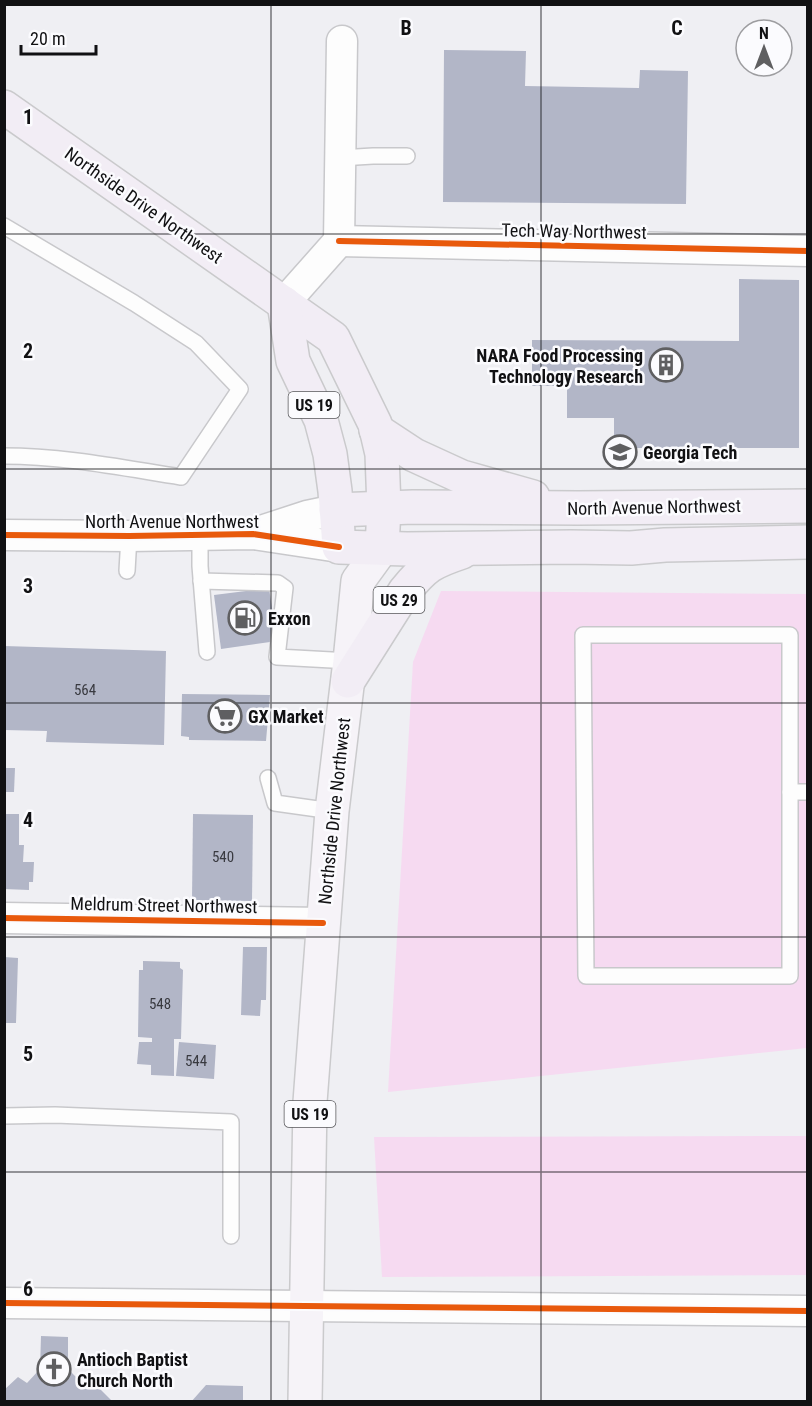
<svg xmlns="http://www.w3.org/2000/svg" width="812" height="1406" viewBox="0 0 812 1406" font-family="'Roboto Condensed',sans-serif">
  <rect width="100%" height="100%" fill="#efeff3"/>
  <g fill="#f6daf1">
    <polygon points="441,591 807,594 807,1048 388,1092 413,662"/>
    <polygon points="807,1136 807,1275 382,1277 374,1137"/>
  </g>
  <g fill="#b2b6c7">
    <polygon points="444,50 526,51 525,86 639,88 640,70 688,71 686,204 443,202"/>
    <polygon points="739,279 799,280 799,448 614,448 614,418 567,418 567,386 532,386 532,340 739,341"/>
    <polygon points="269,588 277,641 221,649 214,595"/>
    <polygon points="4,646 166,651 164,745 46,742 47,731 4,730"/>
    <polygon points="182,694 270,695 266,741 189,740 189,737 181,736"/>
    <polygon points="4,768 15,768 14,792 4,792"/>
    <polygon points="4,814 19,814 19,845 24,845 23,862 34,862 33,882 29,882 29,890 4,889"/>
    <polygon points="193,814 253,815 252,901 192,900"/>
    <polygon points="243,947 267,947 266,1000 261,1000 260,1016 241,1015"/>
    <polygon points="4,957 18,958 16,1023 4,1023"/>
    <polygon points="143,961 180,962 180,968 183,970 181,1039 174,1039 174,1076 151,1075 151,1065 137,1064 139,1042 152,1042 152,1038 138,1037 139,970 143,970"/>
    <polygon points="179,1042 216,1045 214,1079 176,1076"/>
    <polygon points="41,1336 68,1337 68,1369 81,1382 88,1377 113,1402 4,1402 4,1390 18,1377 27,1383 40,1369"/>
    <polygon points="206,1385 243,1386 243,1402 191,1402"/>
  </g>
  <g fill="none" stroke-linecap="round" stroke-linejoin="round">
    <g stroke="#c8c8cb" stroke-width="18">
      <g id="lane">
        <polyline points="340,158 373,156 407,156"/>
        <path d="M4 226 134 303 196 343 240 389 181 477C123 468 64 456 4 456"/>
        <polyline points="200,535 200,566 207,652"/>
        <polyline points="127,571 129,536"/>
        <polyline points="201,581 278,583 285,588 277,657 350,661"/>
        <polygon points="583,635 790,635 790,976 586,976"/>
        <polyline points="268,778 275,803 332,811"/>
        <polyline points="790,792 808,792"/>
        <polyline points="4,1116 55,1115 231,1122 231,1236"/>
      </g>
    </g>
    <g stroke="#c8c8cb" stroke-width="33">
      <g id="street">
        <polyline points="339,241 808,251"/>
        <polyline points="284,303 339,241 342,41"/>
        <polyline points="258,532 307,516 336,510"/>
        <polyline points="4,535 129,536 253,534 339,547"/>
        <polyline points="4,918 323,923"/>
        <polyline points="4,1303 808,1311"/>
      </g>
    </g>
    <g stroke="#cacacc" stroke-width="36">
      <polyline id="primary" points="305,1402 310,1102 332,811 350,661 358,581 382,548"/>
    </g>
    <g stroke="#cacacc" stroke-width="36">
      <g id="highway">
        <polyline points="4,107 333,338 375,424 382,454 384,508 382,548"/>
        <polyline points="284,303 293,361 321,420 330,454 335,491 339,547 407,549 571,547 631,548 665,545 808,542"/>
        <polyline points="376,430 414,455 462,477 533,497"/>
        <polyline points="336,510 413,507 578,508 808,506"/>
        <path d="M348 681 405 591C425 566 432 562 462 552"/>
      </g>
    </g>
    <use href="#lane" stroke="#fdfdfd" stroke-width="15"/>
    <use href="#street" stroke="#fdfdfd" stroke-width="30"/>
    <use href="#primary" stroke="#f6f3f8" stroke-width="33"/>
    <use href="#highway" stroke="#f2edf5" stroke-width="33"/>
    <g stroke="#fbfbfe" stroke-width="10">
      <g id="cycleway">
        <polyline points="339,241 808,251"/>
        <polyline points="4,535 129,536 253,534 339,547"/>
        <polyline points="4,918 323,923"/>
        <polyline points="4,1303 808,1311"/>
      </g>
    </g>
    <use href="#cycleway" stroke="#e8590c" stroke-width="6"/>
  </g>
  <path fill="none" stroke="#111113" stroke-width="1.5" stroke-opacity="0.55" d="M271 4V1402M541 4V1402M4 234H808M4 469H808M4 703H808M4 937H808M4 1172H808"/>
  <defs>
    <g id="building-ring" transform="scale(1.725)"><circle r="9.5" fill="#fbfbfe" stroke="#5f5f61" stroke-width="1.5"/><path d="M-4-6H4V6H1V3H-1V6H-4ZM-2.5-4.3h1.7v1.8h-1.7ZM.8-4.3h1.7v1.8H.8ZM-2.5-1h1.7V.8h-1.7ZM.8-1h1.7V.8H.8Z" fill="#5f5f61"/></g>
    <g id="university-ring" transform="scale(1.725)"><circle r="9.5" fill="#fbfbfe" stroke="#5f5f61" stroke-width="1.5"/><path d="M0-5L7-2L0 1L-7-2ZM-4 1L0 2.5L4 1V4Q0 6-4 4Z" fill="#5f5f61"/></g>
    <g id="fuel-ring" transform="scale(1.725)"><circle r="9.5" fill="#fbfbfe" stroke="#5f5f61" stroke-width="1.5"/><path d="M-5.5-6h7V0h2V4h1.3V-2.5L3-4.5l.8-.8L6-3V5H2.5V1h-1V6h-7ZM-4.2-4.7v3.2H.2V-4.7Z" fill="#5f5f61"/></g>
    <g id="supermarket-ring" transform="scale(1.725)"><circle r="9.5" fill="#fbfbfe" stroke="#5f5f61" stroke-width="1.5"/><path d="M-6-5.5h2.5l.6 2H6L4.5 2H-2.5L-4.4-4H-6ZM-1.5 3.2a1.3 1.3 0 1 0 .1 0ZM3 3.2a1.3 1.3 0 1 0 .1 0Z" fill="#5f5f61"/></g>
    <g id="church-ring" transform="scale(1.725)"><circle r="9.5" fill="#fbfbfe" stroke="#5f5f61" stroke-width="1.5"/><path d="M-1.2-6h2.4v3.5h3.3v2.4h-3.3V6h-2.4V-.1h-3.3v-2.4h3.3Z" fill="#5f5f61"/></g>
  </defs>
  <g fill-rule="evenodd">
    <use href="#building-ring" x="666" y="365"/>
    <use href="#university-ring" x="620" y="452"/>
    <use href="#fuel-ring" x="245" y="618"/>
    <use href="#supermarket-ring" x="225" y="716"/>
    <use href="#church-ring" x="54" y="1369"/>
  </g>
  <g text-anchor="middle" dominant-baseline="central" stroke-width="5" stroke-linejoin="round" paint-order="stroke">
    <g font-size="15" fill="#393a40">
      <text x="85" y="690">564</text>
      <text x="223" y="857">540</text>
      <text x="160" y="1004">548</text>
      <text x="196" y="1061">544</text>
    </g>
    <g fill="#fbfbfe" stroke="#57575a" stroke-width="1.5">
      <rect x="288.5" y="392" width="51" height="26" rx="4.5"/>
      <rect x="373.5" y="587" width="51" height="26" rx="4.5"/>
      <rect x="284.5" y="1101" width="51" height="26" rx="4.5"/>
    </g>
    <g font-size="16" font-weight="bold" fill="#111113">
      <text x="314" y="405">US 19</text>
      <text x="399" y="600">US 29</text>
      <text x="310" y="1114">US 19</text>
    </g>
    <g font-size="18" fill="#111113" stroke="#fbfbfe">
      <text transform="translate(144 205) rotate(35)">Northside Drive Northwest</text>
      <text transform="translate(574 231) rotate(1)">Tech Way Northwest</text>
      <text transform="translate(654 507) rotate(-1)">North Avenue Northwest</text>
      <text x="172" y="521">North Avenue Northwest</text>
      <text transform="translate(334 811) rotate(-84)">Northside Drive Northwest</text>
      <text transform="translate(164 905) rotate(1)">Meldrum Street Northwest</text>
    </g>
    <g font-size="18" font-weight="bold" fill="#111113" stroke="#fbfbfe" text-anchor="start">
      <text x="643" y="355" text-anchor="end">NARA Food Processing<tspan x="643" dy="21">Technology Research</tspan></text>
      <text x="643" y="452">Georgia Tech</text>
      <text x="268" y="618">Exxon</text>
      <text x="248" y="716">GX Market</text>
      <text x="77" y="1359">Antioch Baptist<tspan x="77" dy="21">Church North</tspan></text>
    </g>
  </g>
  <g font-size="20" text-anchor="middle" font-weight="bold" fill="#111113" stroke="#fbfbfe" stroke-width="5" stroke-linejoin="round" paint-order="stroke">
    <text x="406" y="35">B</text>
    <text x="677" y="35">C</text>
    <text x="28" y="124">1</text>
    <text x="28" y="358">2</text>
    <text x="28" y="593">3</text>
    <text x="28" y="827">4</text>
    <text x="28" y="1061">5</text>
    <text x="28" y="1296">6</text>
  </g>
  <rect width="812" height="1406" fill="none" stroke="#111113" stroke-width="12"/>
  <g transform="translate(764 48)"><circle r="28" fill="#fbfbfe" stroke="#9d9da0" stroke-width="1.5"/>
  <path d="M0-4.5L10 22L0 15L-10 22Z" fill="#5f5f61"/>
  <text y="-9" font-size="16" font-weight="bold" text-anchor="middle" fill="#111113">N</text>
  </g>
  <path d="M21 45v9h75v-9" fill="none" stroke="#111113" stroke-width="3"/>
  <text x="30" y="45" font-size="18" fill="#111113" stroke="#fbfbfe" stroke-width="4.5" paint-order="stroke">20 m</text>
</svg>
